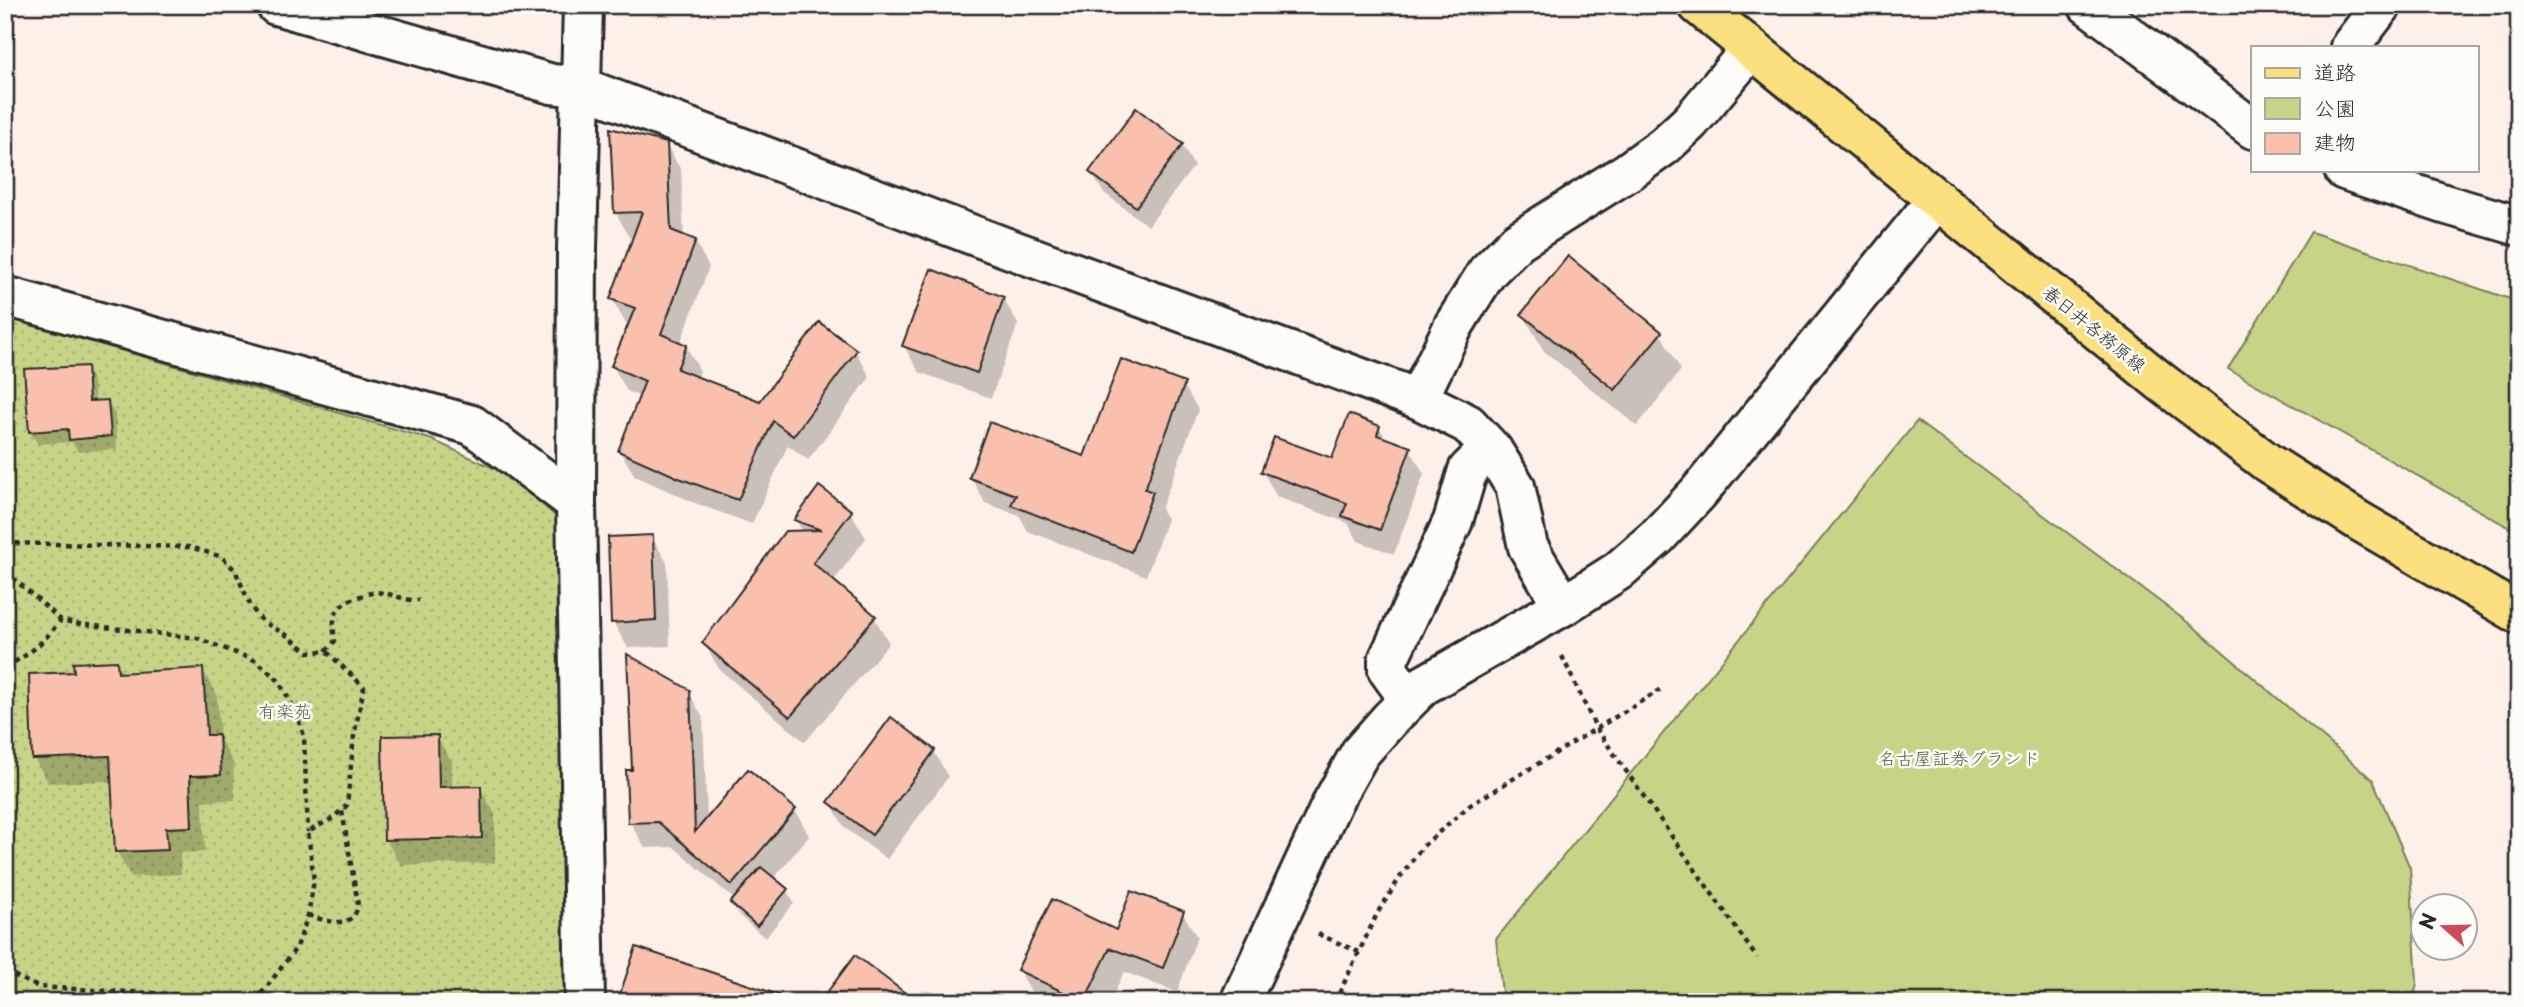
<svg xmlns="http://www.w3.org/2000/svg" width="2524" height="1007" viewBox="0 0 2524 1007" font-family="'Playpen Sans','Klee One',sans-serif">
  <defs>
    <pattern id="garden-dots" width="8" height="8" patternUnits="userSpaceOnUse" patternTransform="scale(1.75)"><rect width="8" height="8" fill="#c7d488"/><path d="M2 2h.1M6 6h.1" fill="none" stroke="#abb676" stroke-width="1.8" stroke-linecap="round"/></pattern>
  </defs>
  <rect width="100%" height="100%" fill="#fcf0e8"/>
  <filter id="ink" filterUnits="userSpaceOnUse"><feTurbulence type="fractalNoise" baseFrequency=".0143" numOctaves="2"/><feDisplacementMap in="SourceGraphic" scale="14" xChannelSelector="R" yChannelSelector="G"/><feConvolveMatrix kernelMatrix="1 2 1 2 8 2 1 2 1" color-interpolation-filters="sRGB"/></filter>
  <g filter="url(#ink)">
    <g fill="#c7d488" stroke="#79805a" stroke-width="2">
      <polygon points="2311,232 2519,302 2519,500 2510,528 2228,369"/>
      <polygon points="1917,421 2194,627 2373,780 2410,868 2417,983 2413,1002 1503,1002 1496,939"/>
    </g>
    <polygon fill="url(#garden-dots)" stroke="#79805a" stroke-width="2" points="5,317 430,439 509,475 561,521 570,1002 5,1002"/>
    <g fill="#0003">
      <polygon points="612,130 666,145 681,170 684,237 695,241 709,267 680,344 686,346 700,371 697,379 761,403 856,352 870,377 808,460 788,445 752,524 695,503 635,476 620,451 641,397 627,391 613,366 629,325 626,324 612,299 635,238 630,238 616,213"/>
      <polygon points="1182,145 1194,166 1148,226 1103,192 1091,172"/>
      <polygon points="1003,298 1018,324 991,398 919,372 904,346"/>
      <polygon points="1523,314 1660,333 1681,370 1637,426 1544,351"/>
      <polygon points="86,368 93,381 95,402 107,402 115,414 117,449 78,452 72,442 38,444 30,432"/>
      <polygon points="1183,384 1198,410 1161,509 1167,519 1146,576 1028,531 1019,515 985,503 971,477 1085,459"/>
      <polygon points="1379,427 1387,440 1410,449 1424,474 1394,554 1358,541 1348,523 1277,497 1263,472 1333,460"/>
      <polygon points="819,489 851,513 866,538 833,582 874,617 889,643 805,742 719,669 704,643 803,532 796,520"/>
      <polygon points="652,537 667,563 670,646 628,648 613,622"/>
      <polygon points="116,663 123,674 202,669 217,694 220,739 233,762 235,800 203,801 205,852 180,853 181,874 131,877 117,852 113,781 48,783 34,758 76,674"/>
      <polygon points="688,691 703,718 707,820 795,810 809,836 773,879 787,891 794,903 765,938 740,916 732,903 735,900 674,847 645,848 630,822 634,771"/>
      <polygon points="437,737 452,762 452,788 480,788 495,814 495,863 401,865 386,840"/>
      <polygon points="934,751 948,777 887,859 845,828 830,802"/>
      <polygon points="1182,912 1197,937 1177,992 1124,972 1110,1002 1047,1002 1033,995 1019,970 1117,933"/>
      <polygon points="622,993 761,1002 626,1002"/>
    </g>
    <g fill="#f8c0ad" stroke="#2b2b2b" stroke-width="2">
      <polygon points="1136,108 1183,144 1136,207 1089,172"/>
      <polygon points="610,128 667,143 671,230 696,240 661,334 687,345 677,369 760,401 819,322 857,350 793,436 773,421 738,500 679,478 618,451 645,381 611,366 635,308 610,299 642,212 614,213"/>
      <polygon points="1568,256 1662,332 1615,390 1521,314"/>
      <polygon points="931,269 1004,297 977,373 902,346"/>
      <polygon points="1121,359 1185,383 1145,489 1153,492 1131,552 1011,505 1016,495 969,478 989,422 1084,456"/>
      <polygon points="87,366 89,401 108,400 111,436 69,440 68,429 29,432 24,369"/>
      <polygon points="1349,414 1380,426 1377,435 1411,447 1380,530 1342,516 1347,503 1261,472 1274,437 1332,458"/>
      <polygon points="819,486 852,511 813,563 876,616 790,717 702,643 785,531 821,530 794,520"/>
      <polygon points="653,535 656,620 611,623 608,537"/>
      <polygon points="627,654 690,690 695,832 748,769 796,809 732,885 658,822 628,823 626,770 632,770"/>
      <polygon points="117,661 118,673 203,668 207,735 219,735 221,775 190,776 192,827 166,828 168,850 115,852 110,756 32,759 29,674 74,672 73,663"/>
      <polygon points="891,717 935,750 872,835 828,802"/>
      <polygon points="438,735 439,787 481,786 482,838 384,840 382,736"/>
      <polygon points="761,867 788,889 757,926 730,903"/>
      <polygon points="1131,891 1184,911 1163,968 1110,948 1084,1002 1017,970 1052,899 1116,930"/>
      <polygon points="636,947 779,995 778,1002 643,1002 620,994"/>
      <polygon points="855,955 917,1002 820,1002"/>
    </g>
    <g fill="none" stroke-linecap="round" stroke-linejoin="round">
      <g stroke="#2b2b2b" stroke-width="44">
        <g id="minor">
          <polyline points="276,5 552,84 581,87 1002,246 1418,399 1468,424 1493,451 1515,486 1528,547 1563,606"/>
          <polyline points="583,5 577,249 576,503 585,1002"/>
          <polyline points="2088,5 2253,129"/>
          <polyline points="2350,47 2382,5"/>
          <polyline points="2344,170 2444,204 2519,226"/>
          <polyline points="5,296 472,425 576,503"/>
          <polyline points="1418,399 1454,325 1487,272 1518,241 1629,171 1664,146 1690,122 1751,49"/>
          <polyline points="1409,699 1388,670 1388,660 1453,521 1468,470 1477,461 1493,451"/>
          <polyline points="1240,1002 1333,801 1360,753 1389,720 1424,685 1563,606 1618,571 1657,537 1699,492 1937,199"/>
        </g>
      </g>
      <g stroke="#2b2b2b" stroke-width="44">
        <polyline id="major" points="1698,5 2161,382 2268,463 2359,521 2519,614"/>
      </g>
      <g stroke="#2b2b2b" stroke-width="4.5" stroke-dasharray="5 5" stroke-linecap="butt">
        <polyline points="5,543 190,547 222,557 235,570 251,607 262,621 288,636 308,652 326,651 364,687 354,736 347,805 333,818 308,832 314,881 308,915 297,947 255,1002"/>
        <polyline points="5,571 61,620 79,624 197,638 257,661 278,680 295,710 304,736 308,832"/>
        <path d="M326 651 335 641C331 615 335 604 361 596 368 594 374 591 382 593 396 595 405 601 419 600"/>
        <polyline points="1562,656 1596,728 1757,958"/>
        <path d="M5 666C30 656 44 641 61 620"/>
        <path d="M308 915C325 921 354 931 358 905L342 811"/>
        <polyline points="1318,934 1359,952"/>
        <polyline points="5,971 38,987 205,996 225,1002"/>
        <polyline points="1335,1002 1378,912 1401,876 1423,846 1470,805 1660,690"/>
      </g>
      <use href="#minor" stroke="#fdfcf7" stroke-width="38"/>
      <use href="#major" stroke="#fce080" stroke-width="38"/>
    </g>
  </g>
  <g text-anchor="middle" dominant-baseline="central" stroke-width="5" stroke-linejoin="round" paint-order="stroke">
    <g font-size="18" fill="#2b2b2b" stroke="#fdfcf7">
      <text transform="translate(2095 328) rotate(39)">春日井各務原線</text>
    </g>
    <g font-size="18" fill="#5a5e47" stroke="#fdfcf7">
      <text x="285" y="710">有楽苑</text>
      <text x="1959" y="757">名古屋証券グランド</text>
    </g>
  </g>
  <rect width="2524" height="1007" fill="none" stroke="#fdfcf7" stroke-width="28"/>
  <rect x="14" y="14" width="2496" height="979" fill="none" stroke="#2b2b2b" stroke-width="2.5" filter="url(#ink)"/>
  <rect x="2251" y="46" width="228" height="126" fill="#fdfcf7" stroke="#a9a8a5" stroke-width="2"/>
  <rect x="2265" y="68" width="35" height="10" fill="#fce080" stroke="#a9a8a5" stroke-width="2"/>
  <text x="2314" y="80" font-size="21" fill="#2b2b2b">道路</text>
  <rect x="2265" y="98" width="35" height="21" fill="#c7d488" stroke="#a9a8a5" stroke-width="2"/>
  <text x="2314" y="116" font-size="21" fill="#2b2b2b">公園</text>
  <rect x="2265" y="133" width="35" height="21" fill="#f8c0ad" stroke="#a9a8a5" stroke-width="2"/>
  <text x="2314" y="150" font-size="21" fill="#2b2b2b">建物</text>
  <g transform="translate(2444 927) rotate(290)"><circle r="33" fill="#fdfcf7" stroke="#a9a8a5" stroke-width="2"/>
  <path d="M0-5L12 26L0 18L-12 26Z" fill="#d1495b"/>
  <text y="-10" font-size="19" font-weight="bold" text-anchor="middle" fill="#2b2b2b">N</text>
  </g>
</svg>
